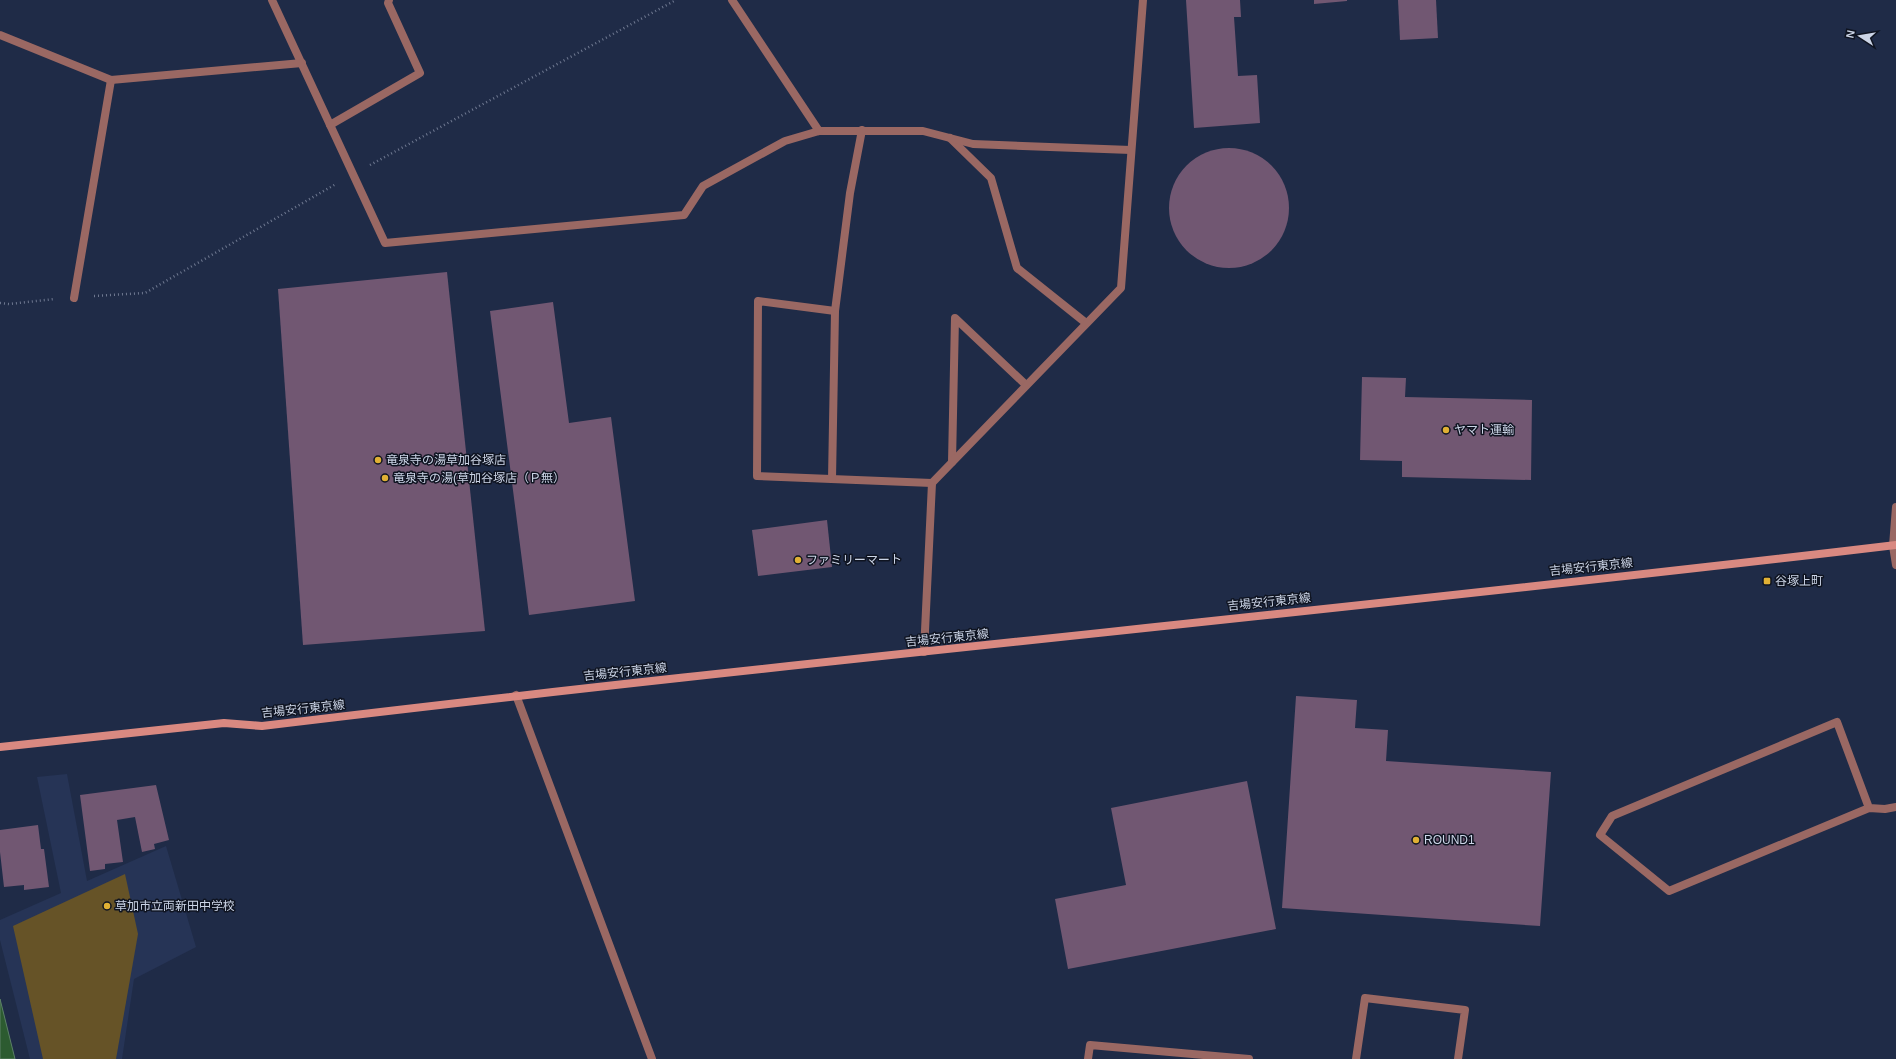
<svg xmlns="http://www.w3.org/2000/svg" width="1896" height="1059" viewBox="0 0 1896 1059" font-family="Helvetica,'Noto Sans JP',sans-serif">
  <rect width="100%" height="100%" fill="#1f2b47"/>
  <polygon fill="#263456" points="67,774 87,881 166,846 196,947 134,979 122,1059 30,1059 0,940 0,920 61,893 37,777"/>
  <polygon fill="#665327" points="125,874 138,934 116,1059 43,1059 13,926"/>
  <polygon fill="#2c5b30" stroke="#5c8067" points="0,999 15,1059 0,1059"/>
  <g fill="#715772">
    <polygon points="1186,0 1240,0 1241,17 1234,17 1238,76 1257,75 1260,123 1194,128"/>
    <polygon points="1314,0 1347,0 1347,1 1314,4"/>
    <polygon points="1398,0 1436,0 1438,38 1400,40"/>
    <circle cx="1229" cy="208" r="60"/>
    <polygon points="447,272 485,631 303,645 278,289"/>
    <polygon points="553,302 569,423 611,417 635,601 529,615 490,311"/>
    <polygon points="1362,377 1406,378 1405,397 1532,400 1531,480 1402,477 1402,461 1360,460"/>
    <polygon points="827,520 832,567 758,576 752,530"/>
    <polygon points="1296,696 1357,700 1355,728 1388,730 1386,761 1551,772 1540,926 1282,908"/>
    <polygon points="1247,781 1276,929 1068,969 1055,899 1126,885 1111,808"/>
    <polygon points="156,785 169,840 154,844 155,849 142,852 135,817 117,820 123,862 105,864 105,869 90,871 80,795"/>
    <polygon points="38,825 41,849 44,849 49,887 24,890 24,885 4,887 0,852 0,830"/>
  </g>
  <g fill="none" stroke-linecap="round" stroke-linejoin="round">
    <g stroke="#6f7991" stroke-width="2.5" stroke-dasharray="1 3" stroke-linecap="butt">
      <polyline points="370,165 676,0"/>
      <polyline points="94,296 145,293 336,184"/>
      <polyline points="0,303 9,304 55,299"/>
    </g>
    <g stroke="#9a6863" stroke-width="8">
      <polyline points="862,130 850,193 835,311 758,301 757,476 932,483"/>
      <polyline points="950,138 991,178 1017,268 1086,323"/>
      <polyline points="74,298 111,80"/>
      <polyline points="952,462 955,318 1026,385"/>
      <polyline points="832,479 835,311"/>
      <polyline points="1869,808 1837,722 1612,816 1600,835 1669,891 1869,808 1885,809 1896,807"/>
      <polyline points="1088,1059 1090,1045 1249,1059"/>
      <polyline points="1356,1059 1365,998 1465,1010 1458,1059"/>
    </g>
    <g stroke="#9a6863" stroke-width="8">
      <polyline points="272,0 385,243 684,215 703,186 785,141 819,131 923,131 973,144 1131,150"/>
      <polyline points="732,0 819,131"/>
      <polyline points="0,35 111,80 302,63"/>
      <polyline points="330,125 420,73 388,3 389,0"/>
      <polyline points="1896,507 1893,546 1896,565"/>
      <polyline points="924,652 932,483 1121,288 1143,0"/>
      <polyline points="516,695 652,1059"/>
    </g>
    <path stroke="#d98981" stroke-width="8" d="M0 747 224 723 262 726C806 660 1352 610 1896 545"/>
  </g>
  <g fill="#e0b034" stroke="#0f1421" stroke-width="1.5">
    <circle cx="1446" cy="430" r="4"/>
    <circle cx="378" cy="460" r="4"/>
    <circle cx="385" cy="478" r="4"/>
    <circle cx="798" cy="560" r="4"/>
    <rect x="1763" y="577" width="8" height="8" rx="2"/>
    <circle cx="1416" cy="840" r="4"/>
    <circle cx="107" cy="906" r="4"/>
  </g>
  <g text-anchor="middle" dominant-baseline="central" stroke-width="3" stroke-linejoin="round" paint-order="stroke">
    <g font-size="12" fill="#ccd5e7" stroke="#0f1421" text-anchor="start">
      <text x="1454" y="430">ヤマト運輸</text>
      <text x="386" y="460">竜泉寺の湯草加谷塚店</text>
      <text x="393" y="478">竜泉寺の湯(草加谷塚店（Ｐ無）</text>
      <text x="806" y="560">ファミリーマート</text>
      <text x="1775" y="581">谷塚上町</text>
      <text x="1424" y="840">ROUND1</text>
      <text x="115" y="906">草加市立両新田中学校</text>
    </g>
    <g font-size="12" fill="#ccd5e7" stroke="#0f1421">
      <text transform="translate(1591 567) rotate(-6)">吉場安行東京線</text>
      <text transform="translate(1269 602) rotate(-6)">吉場安行東京線</text>
      <text transform="translate(947 638) rotate(-6)">吉場安行東京線</text>
      <text transform="translate(625 672) rotate(-6)">吉場安行東京線</text>
      <text transform="translate(303 709) rotate(-6)">吉場安行東京線</text>
    </g>
  </g>
  <g transform="translate(1860 36) rotate(282)" stroke="#0f1421" stroke-width="3" paint-order="stroke">
  <path d="M0-3L7 15L0 10L-7 15Z" fill="#ccd5e7"/>
  <text y="-6" font-size="11" font-weight="bold" text-anchor="middle" fill="#ccd5e7">N</text>
  </g>
</svg>
